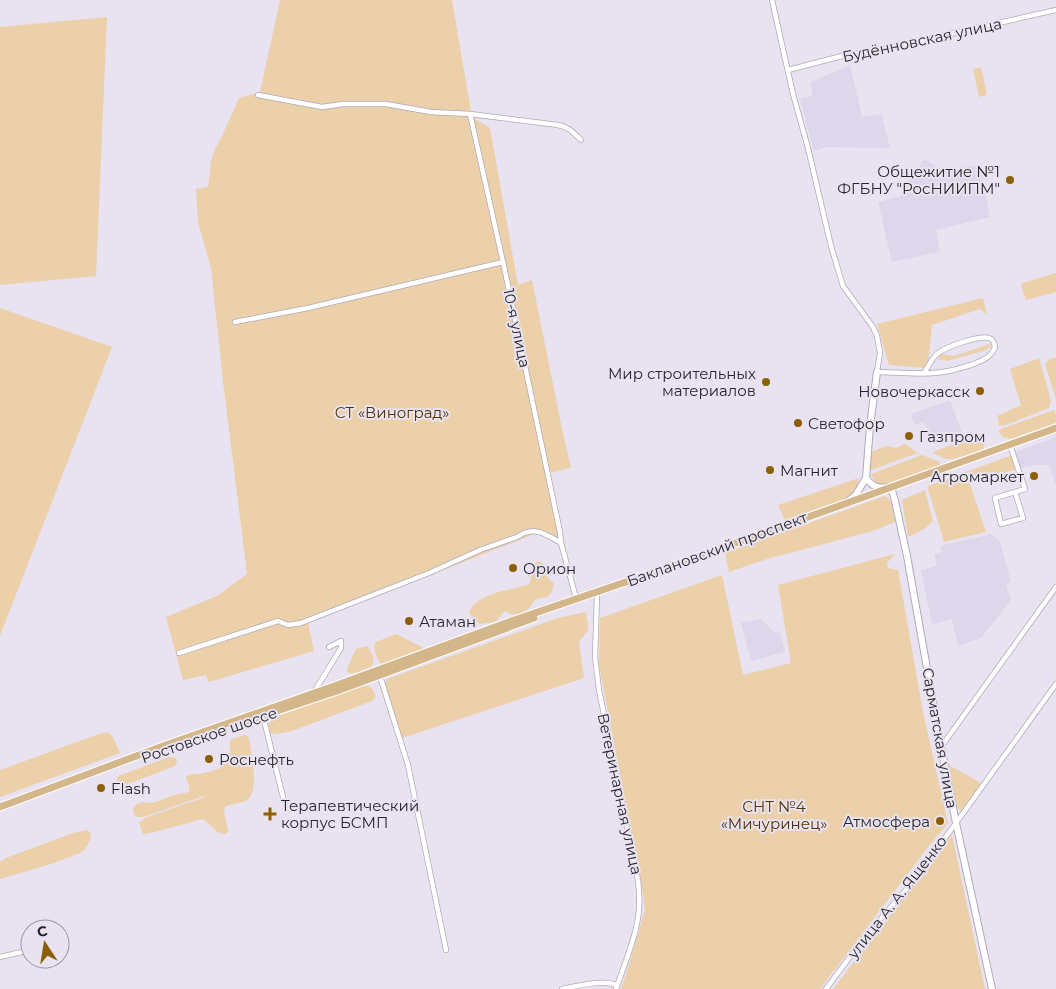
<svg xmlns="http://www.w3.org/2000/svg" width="1056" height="989" viewBox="0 0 1056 989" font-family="Montserrat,sans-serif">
  <rect width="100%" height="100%" fill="#e8e2f1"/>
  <g fill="#ded6eb">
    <polygon points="850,65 862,117 881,114 890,148 827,147 814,151 800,99 812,96 811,82"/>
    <polygon points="924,159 944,172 968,166 980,167 990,217 936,230 940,252 892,262 878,202 899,197 903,191 902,182 911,179"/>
    <polygon points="950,400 962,433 932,444 924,422 915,425 911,414"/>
    <polygon points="1056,437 1056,486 1049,465 1035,465 1016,469 1013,453"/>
    <polygon points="991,534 1000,542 1011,582 1006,585 1011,600 981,638 958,646 952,619 932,624 921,570 937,566 934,554 942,552 940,546"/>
    <polygon points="761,619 774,632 780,632 785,652 751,661 741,623"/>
  </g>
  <g fill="#ecd0aa">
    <polygon points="280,0 452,0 472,117 490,128 518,285 532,280 561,424 571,468 549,473 565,545 555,542 540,532 308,623 314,651 209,682 206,675 183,680 166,617 217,596 247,574 223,382 211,268 198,223 196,189 208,187 211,161 215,149 223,134 239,98 260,92"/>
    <polygon points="107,17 96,276 0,285 0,27"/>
    <polygon points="981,67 987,95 979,97 973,69"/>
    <polygon points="1056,273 1056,292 1026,300 1021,285 1023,283"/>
    <polygon points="983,298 987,314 980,309 932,325 928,364 924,368 889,365 877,324"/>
    <polygon points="0,308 112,347 0,636"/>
    <polygon points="990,344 991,346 986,350 947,361 938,359 941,354 954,356"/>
    <polygon points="1056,357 1056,399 1045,364 1048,360"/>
    <polygon points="1039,358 1051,401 1049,408 1003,426 999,425 997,416 1021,405 1010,369"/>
    <polygon points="1054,410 1056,415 1056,423 1011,439 1003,437 998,430"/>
    <polygon points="983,434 986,440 983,450 954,459 946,459 933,453 935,451"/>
    <polygon points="905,444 918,453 868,471 870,452 887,446 896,448"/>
    <path d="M922 455 940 462V465L881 486C876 483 873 480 871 474Z"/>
    <polygon points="1012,455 1016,469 970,484 986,532 944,542 928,489 928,486"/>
    <path d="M859 478C857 489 855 492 846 499L785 520 778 505Z"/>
    <polygon points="925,490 933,521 926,528 908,537 902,500"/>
    <polygon points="885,496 891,501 895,522 873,531 767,559 729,572 725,553"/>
    <polygon points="895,554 887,563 888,568 898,570 923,712 948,823 932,842 820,989 621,989 633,952 645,909 643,894 599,665 600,618 722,575 743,675 791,663 778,585"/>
    <path d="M539 561 545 565 547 577 554 584C553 587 552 592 550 595 546 599 539 597 535 600 533 602 532 605 530 607 524 614 512 617 505 611 500 613 500 619 495 622L480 624 472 618 469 612C478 592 511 591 529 584 533 576 528 563 539 561Z"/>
    <path d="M586 612C586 619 589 624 588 631L579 641 584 678 402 738 384 687 387 679 558 618Z"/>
    <path d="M396 634 424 648 384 663H380C376 657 372 648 376 642Z"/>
    <path d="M367 646C372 651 376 661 371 667L352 674 347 672V669L356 649Z"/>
    <polygon points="359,686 369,686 374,691 376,697 372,701 292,731 277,734 270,733 268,725 273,718"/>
    <polygon points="108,732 113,737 120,753 0,797 0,770 99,734"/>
    <path d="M243 735H246L249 738C251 751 260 791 247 800 241 804 231 803 225 807L224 811 228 831 226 834C216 835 211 824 203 819L151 833 144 834 142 832 139 822 147 817 205 797 204 796 143 817H137L134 815 133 808 137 804 142 802 153 803 174 795 189 792C191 787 186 782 186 777 191 773 192 774 198 774 206 773 220 770 225 764 230 759 230 746 230 740Z"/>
    <polygon points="169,757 175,758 177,760 176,765 173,767 125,785 121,786 117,783 117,777 121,775"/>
    <polygon points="947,764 981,783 964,808 960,810 955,806"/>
    <polygon points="87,830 91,833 90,841 84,850 80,853 54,863 0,879 0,862 6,858 73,833"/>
    <polygon points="952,835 985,989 833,989"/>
  </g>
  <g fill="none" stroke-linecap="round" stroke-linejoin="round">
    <g stroke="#b0aab8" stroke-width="6">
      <g id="street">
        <path d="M772 0 793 94 808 148 831 246 843 286 873 327 877 336 880 353 877 372C899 372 926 376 948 371 956 370 963 367 971 365 981 361 991 358 995 347 994 343 994 340 989 338 979 335 945 347 937 354 932 358 928 367 924 373"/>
        <polyline points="788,70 842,56 879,50 1056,10"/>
        <path d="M258 95 322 107 343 104H386L431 112 470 114 558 125C569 127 573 132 581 140"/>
        <polyline points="470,114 503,262 560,532 561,543 576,598"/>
        <polyline points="235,322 308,308 503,262"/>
        <polyline points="1011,448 1025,489 995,498 1001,524 1023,518 1015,492"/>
        <path d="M597 595 595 657 599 690 638 880C639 890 640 899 639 908 638 933 624 965 616 989"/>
        <path d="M179 653 278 621 288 625 301 623 429 573 480 550 517 537C534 525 546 534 561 543"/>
        <polyline points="379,673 408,765 446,950"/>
        <polyline points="314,692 341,648 341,641 329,647"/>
        <polyline points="263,716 283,797"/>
        <polyline points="941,747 1056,587"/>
        <polyline points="0,957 30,950"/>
        <path d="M562 989C580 986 599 979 617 985"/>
        <polyline points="826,989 864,938 906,890 956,823 1056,684"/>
      </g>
    </g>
    <g stroke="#b0aab8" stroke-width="8">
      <g id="secondary">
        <path d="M866 478C874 489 879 488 891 487L895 501 907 556 941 747 956 823 992 989"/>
        <polyline points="847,502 855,496 866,478 870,426 877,372"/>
      </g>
    </g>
    <g stroke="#fff" stroke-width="9">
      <g id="primary">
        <polyline points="247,721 337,691 534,618"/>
        <polyline points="0,807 163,746 337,685 506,623 655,572 1056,428"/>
      </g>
    </g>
    <use href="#street" stroke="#fff" stroke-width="4.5"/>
    <use href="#secondary" stroke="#fff" stroke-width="6"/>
    <use href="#primary" stroke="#d3b68a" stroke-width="7"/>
  </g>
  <g fill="#8d5f05" stroke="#e8e2f1" stroke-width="2">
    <circle cx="1010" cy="180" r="5"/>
    <circle cx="766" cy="382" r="5"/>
    <circle cx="980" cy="391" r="5"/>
    <circle cx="798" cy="423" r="5"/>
    <circle cx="909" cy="436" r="5"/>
    <circle cx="770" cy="470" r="5"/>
    <circle cx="1034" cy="476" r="5"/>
    <circle cx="513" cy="568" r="5"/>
    <circle cx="409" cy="621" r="5"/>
    <circle cx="209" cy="759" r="5"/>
    <circle cx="101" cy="788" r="5"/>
    <path d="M267.5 806.5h5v5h5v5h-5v5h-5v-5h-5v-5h5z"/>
    <circle cx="940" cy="821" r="5"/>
  </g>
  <g text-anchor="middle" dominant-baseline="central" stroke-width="4" stroke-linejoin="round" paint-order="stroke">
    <g font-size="15" fill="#28262b" stroke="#e8e2f1">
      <text transform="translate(922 40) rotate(-12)">Будённовская улица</text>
      <text transform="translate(517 328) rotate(78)">10-я улица</text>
      <text transform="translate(717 549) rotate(-20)">Баклановский проспект</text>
      <text transform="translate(209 735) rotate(-19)">Ростовское шоссе</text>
      <text transform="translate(940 738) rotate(80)">Сарматская улица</text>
      <text transform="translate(620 794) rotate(78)">Ветеринарная улица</text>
      <text transform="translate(897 897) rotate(-52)">улица А. А. Ященко</text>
    </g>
    <g font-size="15" fill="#28262b" stroke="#e8e2f1" text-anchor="start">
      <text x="1000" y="171" text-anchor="end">Общежитие №1<tspan x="1000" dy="17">ФГБНУ "РосНИИПМ"</tspan></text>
      <text x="756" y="373" text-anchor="end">Мир строительных<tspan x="756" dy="17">материалов</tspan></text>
      <text x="970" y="391" text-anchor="end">Новочеркасск</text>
      <text x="808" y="423">Светофор</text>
      <text x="919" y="436">Газпром</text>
      <text x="780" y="470">Магнит</text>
      <text x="1024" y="476" text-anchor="end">Агромаркет</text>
      <text x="523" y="568">Орион</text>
      <text x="419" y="621">Атаман</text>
      <text x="219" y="759">Роснефть</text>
      <text x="111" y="788">Flash</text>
      <text x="281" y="805">Терапевтический<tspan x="281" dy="17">корпус БСМП</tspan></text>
      <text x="930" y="821" text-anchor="end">Атмосфера</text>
    </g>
    <g font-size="15" fill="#503300" stroke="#e8e2f1">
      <text x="392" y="412">СТ «Виноград»</text>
      <text x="774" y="806">СНТ №4<tspan x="774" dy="17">«Мичуринец»</tspan></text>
    </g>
  </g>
  <g transform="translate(45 944) rotate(348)"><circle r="24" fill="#e8e2f1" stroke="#9b97a2"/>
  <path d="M0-4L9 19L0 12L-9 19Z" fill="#8d5f05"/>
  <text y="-8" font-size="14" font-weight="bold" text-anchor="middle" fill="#28262b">С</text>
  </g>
</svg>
